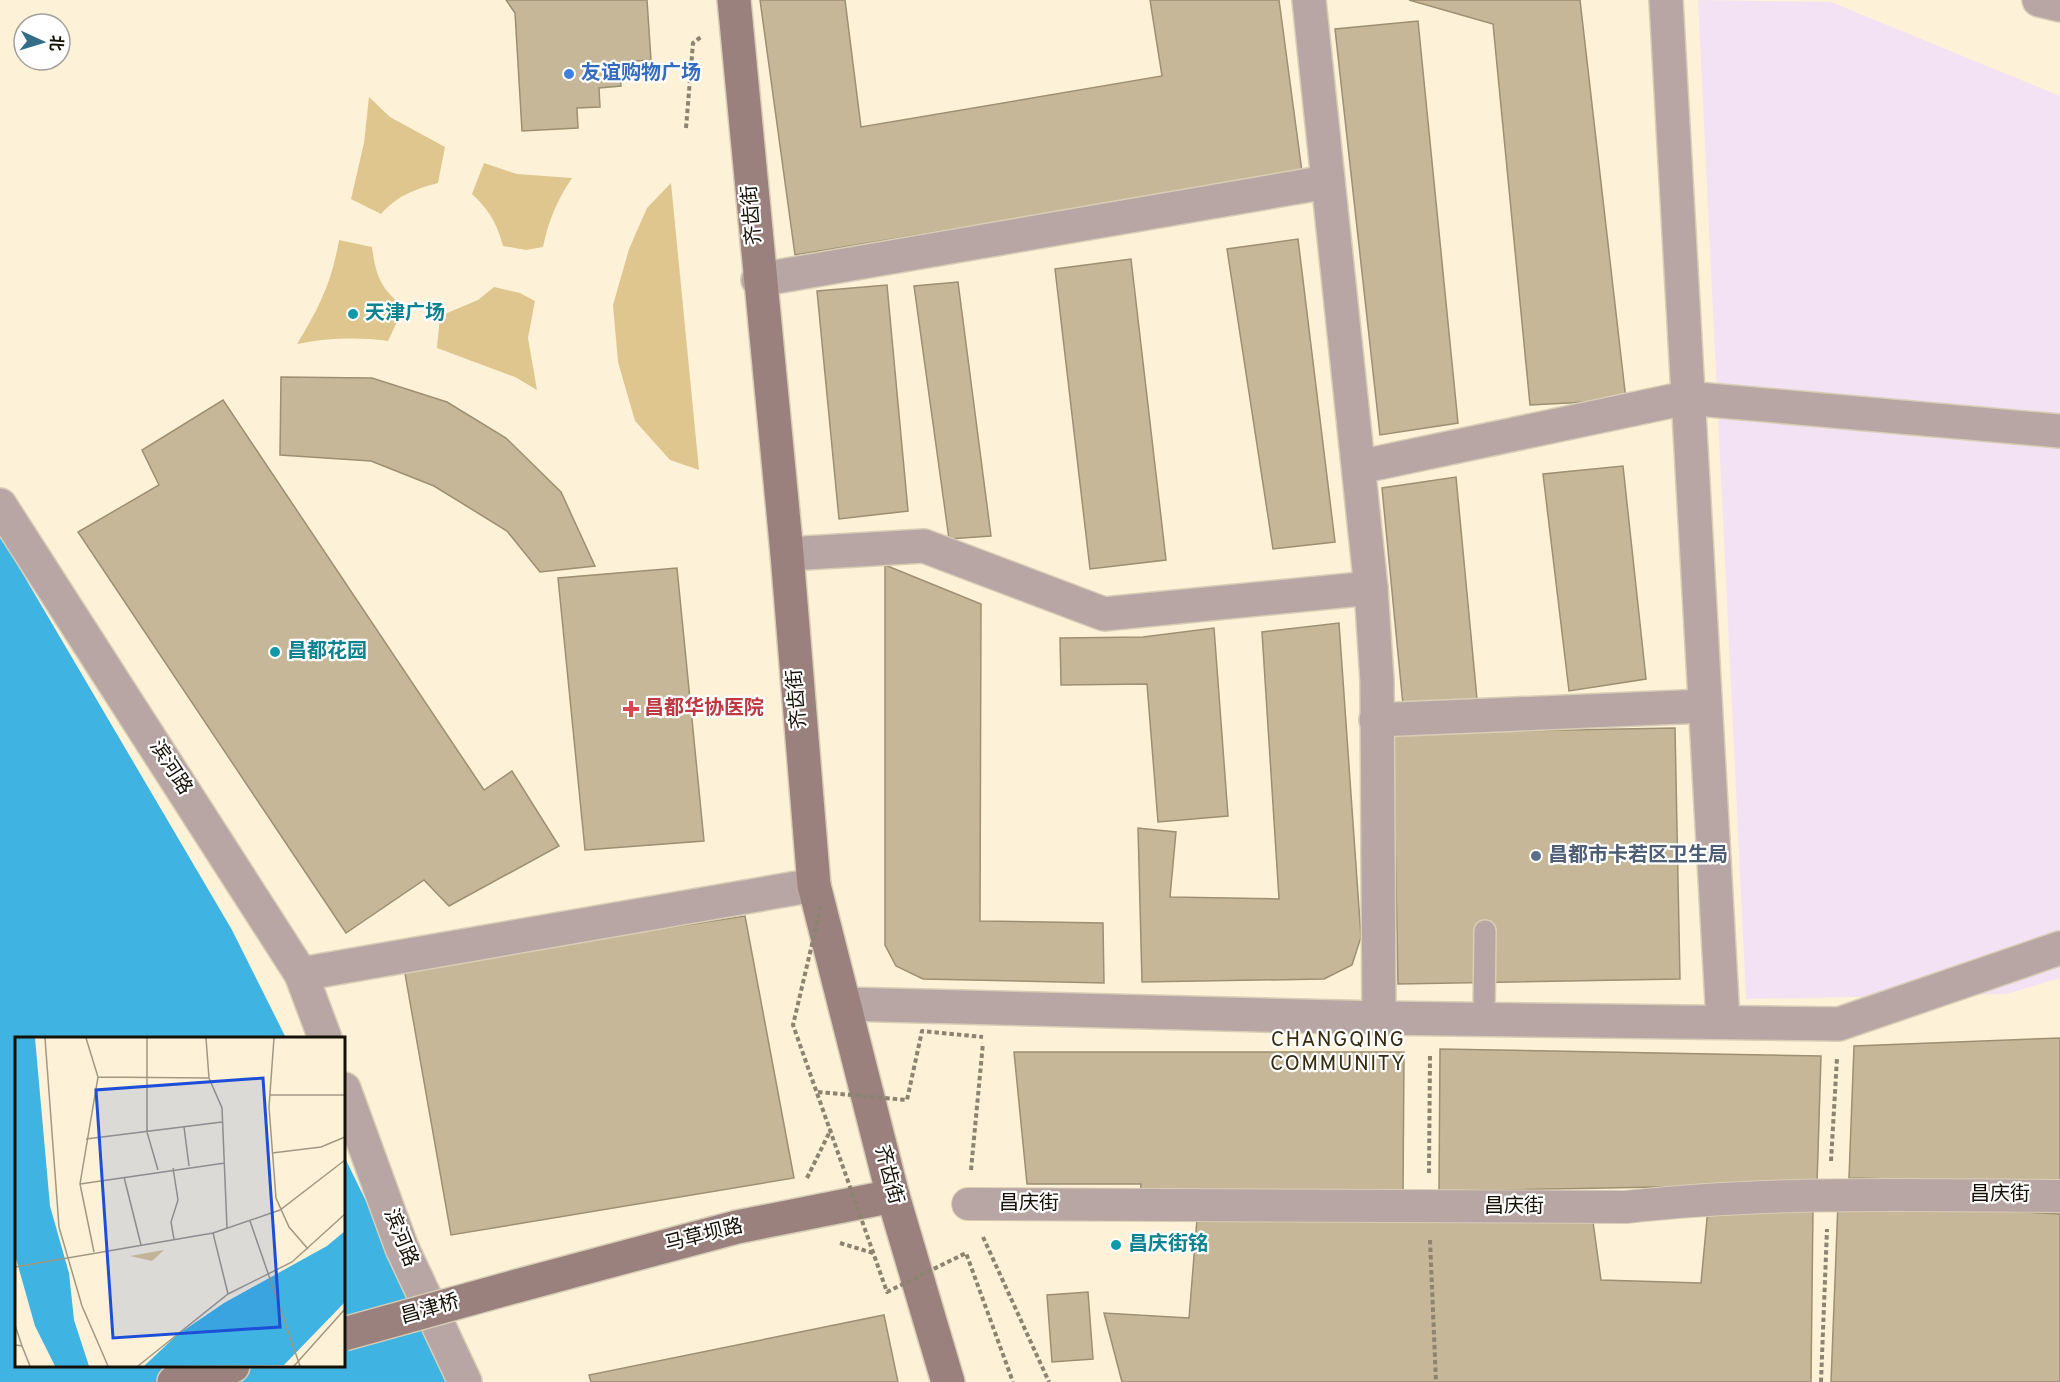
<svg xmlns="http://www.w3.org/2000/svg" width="2060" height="1382" viewBox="0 0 2060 1382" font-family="Overpass,'Noto Sans SC',sans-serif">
  <rect width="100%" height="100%" fill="#fdf2d8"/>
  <polygon fill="#f3e2f4" points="1698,0 1831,2 2060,96 2060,978 2007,994 1746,999"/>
  <g fill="#dfc68f">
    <path d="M369 97 390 117 445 147 438 183C415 189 397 196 381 214L351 199 364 143Z"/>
    <path d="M484 163 517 174 572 178C557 200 548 222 543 247L526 250 503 246C497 223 489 210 472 194Z"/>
    <polygon points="671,183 699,470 670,460 635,421 618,362 613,305 629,249 647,208"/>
    <path d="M339 240 372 247C376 276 380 288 404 307L388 341C357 337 328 338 297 344 319 308 332 282 339 240Z"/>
    <polygon points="494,287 520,293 535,301 528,338 537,390 515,377 437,348 440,316 478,300"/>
  </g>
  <polygon fill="#3fb3e1" points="0,535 232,930 286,1038 16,1038 16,1366 344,1366 344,1156 400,1271 450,1382 0,1382"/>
  <g fill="#c6b798" stroke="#9d8f71" stroke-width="1.5">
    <polygon points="506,0 647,0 651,60 619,62 621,86 599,88 600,107 577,108 578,128 522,131 515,13"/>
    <polygon points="760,0 845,0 861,127 1162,76 1150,0 1279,0 1302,172 795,255"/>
    <polygon points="1409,0 1580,0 1626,400 1530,405 1493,24"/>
    <polygon points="1418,21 1458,423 1380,435 1335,29"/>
    <polygon points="1298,239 1335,542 1273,549 1227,249"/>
    <polygon points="1131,259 1166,560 1090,569 1055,269"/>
    <polygon points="958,282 991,536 949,539 914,286"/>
    <polygon points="887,285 908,511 839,519 817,291"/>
    <polygon points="281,377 372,378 447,402 506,438 561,492 595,566 540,572 507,531 434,486 371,461 280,455"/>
    <polygon points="223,400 484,790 512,771 559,846 449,906 424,880 346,933 78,532 159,485 142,450"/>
    <polygon points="1623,466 1646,679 1569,691 1543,474"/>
    <polygon points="1456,477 1477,699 1403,705 1382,488"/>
    <polygon points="885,565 981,604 980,921 1103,923 1104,983 923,979 896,966 885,945"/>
    <polygon points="677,568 704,841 585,850 558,578"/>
    <polygon points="1339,623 1361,937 1352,965 1324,979 1142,982 1138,828 1176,832 1170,897 1279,899 1262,632"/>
    <polygon points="1214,628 1228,816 1158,822 1147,684 1061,685 1060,638 1143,637"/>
    <polygon points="1675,728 1680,979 1398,984 1393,733"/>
    <polygon points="745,916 794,1178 451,1235 404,968"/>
    <polygon points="2060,1038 2060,1183 1849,1178 1854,1046"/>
    <polygon points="1440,1049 1821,1056 1817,1184 1439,1191"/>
    <polygon points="1014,1052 1404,1052 1403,1196 1140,1198 1141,1184 1027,1184"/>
    <polygon points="1838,1202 2060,1214 2060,1382 1831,1382"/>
    <polygon points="1813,1207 1811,1382 1122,1382 1104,1313 1189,1318 1197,1219 1593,1222 1601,1280 1701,1283 1708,1208"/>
    <polygon points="1088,1292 1093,1359 1052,1362 1047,1295"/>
    <polygon points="884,1315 898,1382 591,1382 589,1375"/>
  </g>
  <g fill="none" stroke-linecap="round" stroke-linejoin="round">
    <g stroke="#d8ceb6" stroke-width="24">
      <polyline id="service" points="1484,1018 1485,931"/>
    </g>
    <g stroke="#d8ceb6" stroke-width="34">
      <path id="pedestrian" d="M968 1204 1626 1207C1770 1191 1915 1195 2060 1196"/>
    </g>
    <g stroke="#d8ceb6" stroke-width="36">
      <g id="minor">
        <polyline points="1309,0 1371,588 1377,681 1379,1018"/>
        <polyline points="1666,0 1723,1021"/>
        <polyline points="758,280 1327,182"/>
        <polyline points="1359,467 1686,398 2060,431"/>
        <polyline points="0,505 301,974 325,1038"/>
        <polyline points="787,554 924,546 1104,614 1371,588"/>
        <polyline points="1376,720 1705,706"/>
        <polyline points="301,974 814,885"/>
        <polyline points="845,1004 1379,1018 1839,1024 2060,948"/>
        <polyline points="344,1089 402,1248 465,1382"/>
      </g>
    </g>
    <g stroke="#d8ceb6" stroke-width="36">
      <polyline id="tertiary" points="2039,0 2060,5"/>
    </g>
    <g stroke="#d8ceb6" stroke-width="36">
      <g id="secondary">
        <polyline points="734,0 787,554 814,885 893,1196 948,1382"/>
        <polyline points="517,1286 737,1227 893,1196"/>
        <polyline points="174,1382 233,1366"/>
      </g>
    </g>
    <g stroke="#8c8471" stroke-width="4" stroke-dasharray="4.5 3" stroke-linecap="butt">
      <polyline points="686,128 693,43 701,37"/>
      <polyline points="1831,1161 1837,1058"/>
      <polyline points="971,1170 983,1043"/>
      <polyline points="1429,1173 1430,1054"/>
      <polyline points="807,1178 831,1129"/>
      <polyline points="983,1237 1049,1382"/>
      <polyline points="1430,1240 1436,1382"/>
      <polyline points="840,1243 873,1253"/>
      <polyline points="1821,1382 1827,1229"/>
    </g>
    <use href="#service" stroke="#b7a6a3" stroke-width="21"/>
    <use href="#pedestrian" stroke="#b7a6a3" stroke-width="32"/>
    <use href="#minor" stroke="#b7a6a3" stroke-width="33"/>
    <use href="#tertiary" stroke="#b7a6a3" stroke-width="33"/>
    <use href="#secondary" stroke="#9a817d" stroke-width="33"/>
    <g stroke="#d8ceb6" stroke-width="36" stroke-linecap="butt">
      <polyline id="secondary-bridge" points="344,1334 517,1286"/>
    </g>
    <g stroke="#8c8471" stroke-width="4" stroke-dasharray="4.5 3" stroke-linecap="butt">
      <polyline points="821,906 793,1025 887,1292 966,1253 1013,1382"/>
      <polyline points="818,1092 907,1100 922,1031 983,1037"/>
    </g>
    <use href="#secondary-bridge" stroke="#9a817d" stroke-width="33"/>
  </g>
  <circle fill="#3f7fe0" stroke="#fff" stroke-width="2" cx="569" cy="74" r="6"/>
  <g fill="#0f9aa8" stroke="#fff" stroke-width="2">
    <circle cx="353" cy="314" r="6"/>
    <circle cx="275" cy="652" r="6"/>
    <circle cx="1116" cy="1245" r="6"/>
  </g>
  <path fill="#e0444e" stroke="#fff" stroke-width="2" d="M628 700h6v6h6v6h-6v6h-6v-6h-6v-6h6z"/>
  <circle fill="#5c6f8a" stroke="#fff" stroke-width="2" cx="1536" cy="856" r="6"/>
  <g text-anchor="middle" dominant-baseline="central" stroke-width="4.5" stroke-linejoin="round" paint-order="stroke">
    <g font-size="20" font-weight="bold" fill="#366cbe" stroke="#fff" text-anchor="start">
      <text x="581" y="74">友谊购物广场</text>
    </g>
    <g font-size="20" fill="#161106" stroke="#fff">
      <text transform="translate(753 215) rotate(-95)">齐齿街</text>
      <text transform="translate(798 699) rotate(-95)">齐齿街</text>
      <text transform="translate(170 768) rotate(57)">滨河路</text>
      <text transform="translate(888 1175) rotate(75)">齐齿街</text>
      <text x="2000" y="1195">昌庆街</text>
      <text x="1029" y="1204">昌庆街</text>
      <text x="1514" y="1207">昌庆街</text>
      <text transform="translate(704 1236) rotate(-14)">马草坝路</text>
      <text transform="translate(400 1238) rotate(68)">滨河路</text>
      <text transform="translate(430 1310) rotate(-16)">昌津桥</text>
    </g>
    <g font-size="20" font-weight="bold" fill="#0d838f" stroke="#fff" text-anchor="start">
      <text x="365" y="314">天津广场</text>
      <text x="287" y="652">昌都花园</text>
      <text x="1128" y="1245">昌庆街铭</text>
    </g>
    <g font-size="20" font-weight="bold" fill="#be3a42" stroke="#fff" text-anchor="start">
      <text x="644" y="709">昌都华协医院</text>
    </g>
    <g font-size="20" font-weight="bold" fill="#4e5e75" stroke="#fff" text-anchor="start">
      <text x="1548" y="856">昌都市卡若区卫生局</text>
    </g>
    <g font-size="21" letter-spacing="1.5" fill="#362a0f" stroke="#fff">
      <text x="1338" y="1040">CHANGQING<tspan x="1338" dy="24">COMMUNITY</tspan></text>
    </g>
  </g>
  <g transform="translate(15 1037)">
    <rect width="330" height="330" fill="#fdf2d8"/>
    <path d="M149 213 137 224 115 219Z" fill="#dfc68f"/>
    <path d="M0 1H20L35 169 54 236 59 283 74 329H40L20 289 0 218ZM330 194V265L269 328 129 329 162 298 209 266 312 209Z" fill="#3fb3e1"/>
    <path fill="none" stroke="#a19884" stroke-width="1.5" d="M30 1 44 190 67 269 93 329M71 1 83 40M132 1V95L143 133M191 1 194 41 207 71 212 191M259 1 254 70 261 161 274 190 293 212M255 58H330M169 90 174 129M71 102 207 85M257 116 306 110 330 100M158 131 163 163 156 185 159 202M109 140 126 208M65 147 210 126M235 184 285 329M198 196 213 257M79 215 65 147 83 40 194 41M0 230 198 196 265 173 330 123M0 288 7 309M1 308 7 309 15 329M123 329 213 257 277 225 330 177M279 329 330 272"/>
    <path fill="#1d4ed8" fill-opacity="0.15" stroke="#1d4ed8" stroke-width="3" d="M248 41 265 290 98 301 81 53Z"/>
    <rect width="330" height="330" fill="none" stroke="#161106" stroke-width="3"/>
  </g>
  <g transform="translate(42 42) rotate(94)"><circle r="28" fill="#ffffff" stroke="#a2a09b" stroke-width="1.5"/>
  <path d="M0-4.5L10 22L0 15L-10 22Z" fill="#336e86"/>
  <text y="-9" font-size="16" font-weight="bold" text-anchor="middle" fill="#161106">北</text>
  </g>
</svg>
